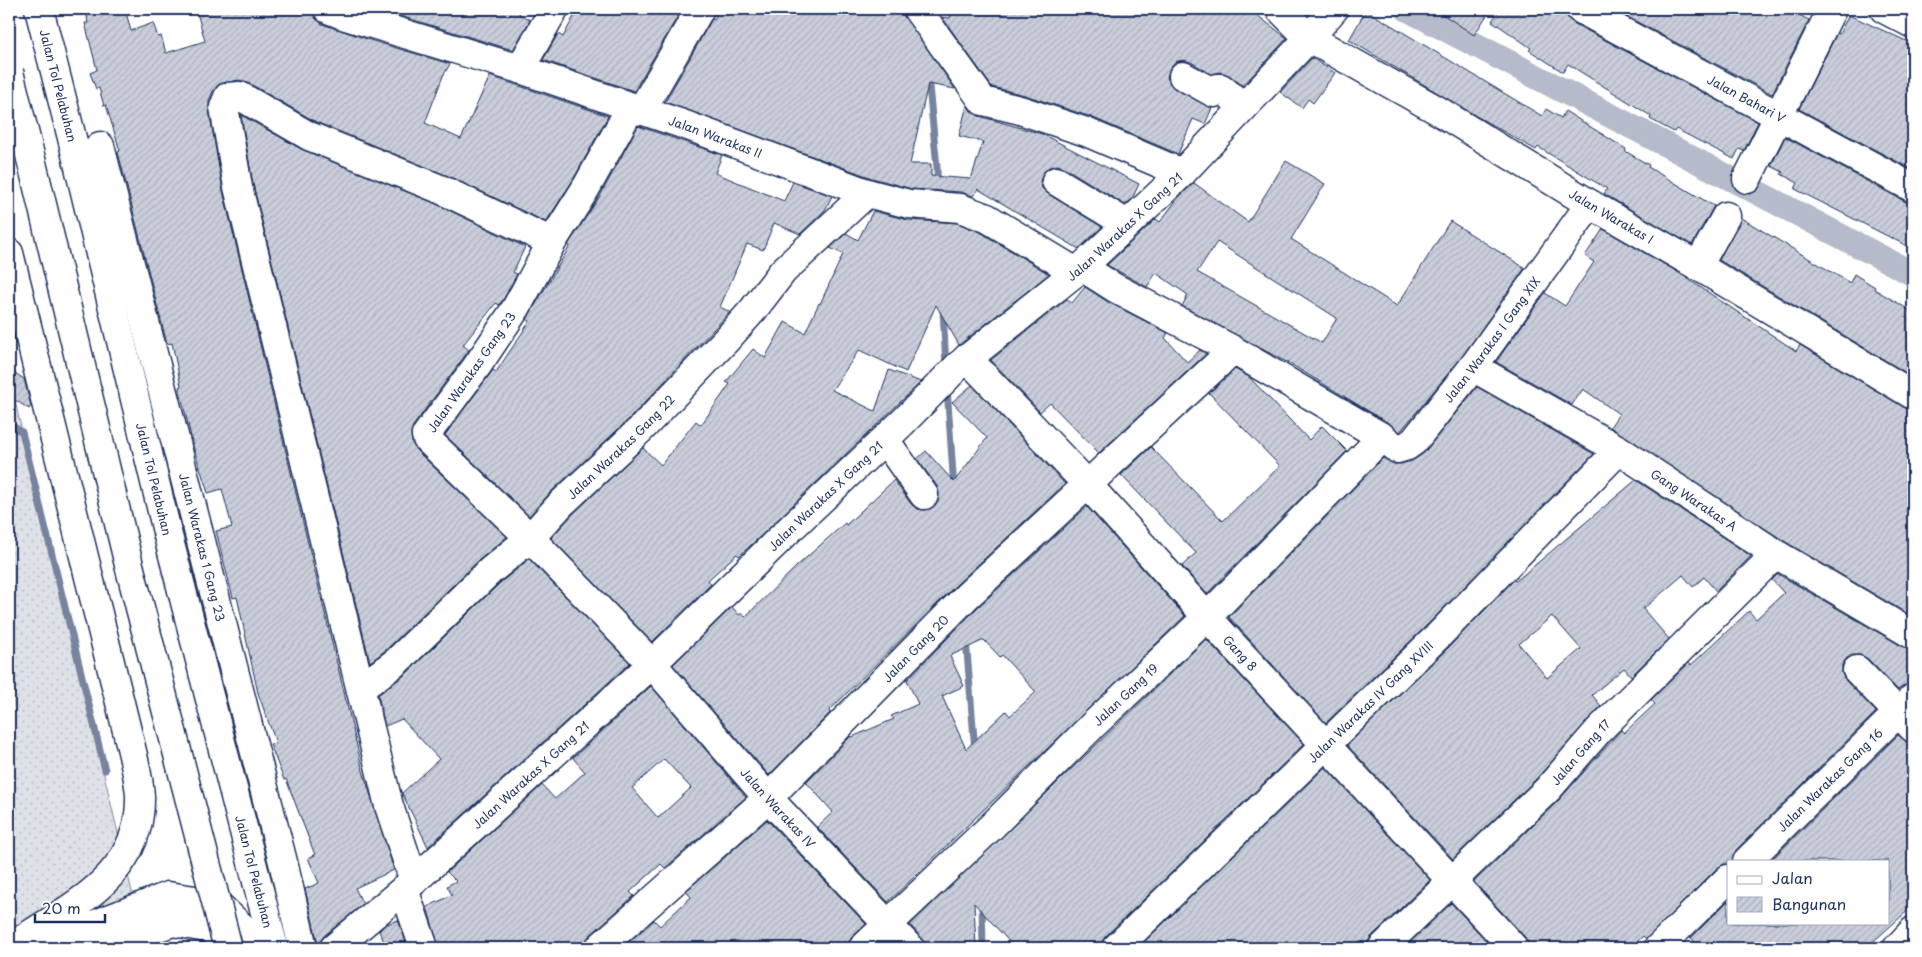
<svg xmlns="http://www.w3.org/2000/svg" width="1922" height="957" viewBox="0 0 1922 957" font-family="'Playpen Sans',sans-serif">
  <defs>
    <pattern id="grass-dots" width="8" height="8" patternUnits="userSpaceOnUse" patternTransform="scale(1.25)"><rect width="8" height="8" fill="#dee1e7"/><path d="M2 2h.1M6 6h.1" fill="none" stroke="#bec1c9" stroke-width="1.8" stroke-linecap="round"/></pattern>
    <pattern id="building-hatch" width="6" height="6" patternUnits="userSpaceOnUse" patternTransform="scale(1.25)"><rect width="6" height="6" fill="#caceda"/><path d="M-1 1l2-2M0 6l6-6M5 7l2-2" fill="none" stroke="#adb1be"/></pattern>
  </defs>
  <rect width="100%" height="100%" fill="#fff"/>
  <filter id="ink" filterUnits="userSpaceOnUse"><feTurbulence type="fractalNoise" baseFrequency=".02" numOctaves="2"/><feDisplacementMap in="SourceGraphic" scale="10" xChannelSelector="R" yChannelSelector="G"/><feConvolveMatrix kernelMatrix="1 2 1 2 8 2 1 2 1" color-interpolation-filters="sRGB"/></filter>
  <g filter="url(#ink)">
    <polygon fill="url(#grass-dots)" stroke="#7c88a2" points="9,391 13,393 143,938 115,948 9,948"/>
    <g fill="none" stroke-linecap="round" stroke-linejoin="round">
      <g stroke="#77839f" stroke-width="7">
        <polyline points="928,76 937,167 938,202"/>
        <polyline points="943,310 946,367"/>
        <polyline points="947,387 954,489"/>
        <polyline points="9,424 22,432 105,770"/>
        <polyline points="966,639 975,751"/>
        <polyline points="982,904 983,948"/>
      </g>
      <polyline stroke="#b5bbca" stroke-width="25" points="1407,9 1913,274"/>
    </g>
    <g fill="url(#building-hatch)" stroke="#1b2f5e" fill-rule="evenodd">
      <polygon points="86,9 125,9 131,31 153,23 158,37 161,36 166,53 205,41 196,9 313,9 315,18 322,24 373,41 450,64 443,76 425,123 461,139 490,76 608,116 573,180 546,222 446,175 316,122 247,82 239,80 219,84 213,91 209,101 209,110 223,191 363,771 394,870 355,888 363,904 324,936 320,942 319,948 305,889 319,883 308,858 315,855 286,779 284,780 270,744 276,743 258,693 237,597 233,598 216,531 232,527 222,489 208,493 194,449 179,387 181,386 172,343 167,344 118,152 120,151 106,105 104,106 99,88 96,89 90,73 97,70 85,23 88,23"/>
      <polygon points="389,9 522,9 519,14 530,20 513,50 387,12"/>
      <polygon points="578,9 682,9 634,91 543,60 558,34 563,37"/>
      <polygon points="719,9 874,9 873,12 903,14 955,89 928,84 910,164 931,164 931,176 971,179 983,142 959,136 967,105 971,111 979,116 1042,134 1139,184 1132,199 1125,205 1064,167 1057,165 1049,167 1043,173 1040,181 1042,188 1048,194 1102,227 1079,249 978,189 973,196 961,192 912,189 872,178 665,102 712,19 714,20"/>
      <polygon points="952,9 1249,9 1287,38 1243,86 1229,75 1221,72 1211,74 1191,62 1183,60 1175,62 1170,68 1167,77 1170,84 1175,89 1212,108 1205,124 1193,119 1178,154 1091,117 1025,95 992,87 942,17 950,18"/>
      <polygon points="1435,9 1491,9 1474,35"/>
      <polygon points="1500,9 1564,9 1567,17 1573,23 1758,122 1744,151 1739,149 1734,159 1676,129 1674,132 1650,119 1651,116 1568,64 1563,72 1529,50 1531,48 1492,21"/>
      <polygon points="1613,9 1787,9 1809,20 1772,94"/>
      <polygon points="1366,10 1542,116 1546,109 1561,118 1565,111 1626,149 1625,151 1649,165 1648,167 1714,206 1692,245 1604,194 1607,189 1538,147 1536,150 1478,117 1349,40"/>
      <polygon points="1849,15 1913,44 1913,170 1799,109 1837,33 1839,34"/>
      <polygon points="1312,58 1335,73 1313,103 1308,99 1302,108 1280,92"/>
      <polygon points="241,115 303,150 434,203 525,247 513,272 517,274 503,300 499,305 496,303 463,345 469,350 413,426 411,432 412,443 416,450 507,537 479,560 386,650 370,662 253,184"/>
      <polygon points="638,126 722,155 715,173 784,201 793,182 832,196 825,210 800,234 774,223 763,250 747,244 720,307 730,312 630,418 550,493 529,516 445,435 493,370 496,372 530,321 527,319 570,246 568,245 600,196"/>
      <polygon points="1785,137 1906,202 1913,204 1913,249 1795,189 1798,183 1781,174 1783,172 1771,166"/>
      <path d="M1286 161 1325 184 1291 239 1397 306 1450 221 1525 268 1461 358 1400 432 1390 424 1292 365 1182 306 1188 295 1156 273 1147 287 1107 265 1156 219 1160 222 1178 198 1194 183 1248 222ZM1217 242 1337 318 1322 343 1197 272Z"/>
      <polygon points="873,211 908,220 957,223 980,232 1049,274 959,345 936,305 906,372 859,350 832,390 875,411 889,370 921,382 766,531 739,556 737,554 708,580 711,584 652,642 551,538 572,515 643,448 661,465 696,421 701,425 730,384 726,382 753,349 765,358 785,322 805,333 819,303 820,304 843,254 830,248 846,233 858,240"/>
      <polygon points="1741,218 1850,283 1854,274 1875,287 1874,289 1913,312 1913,377 1719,260"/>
      <polygon points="1603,229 1676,271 1796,351 1800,345 1905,408 1913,411 1913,617 1784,541 1610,427 1619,414 1583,389 1572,405 1496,362 1545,293 1565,306 1594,262 1585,256"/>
      <polygon points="1085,287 1108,302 1168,333 1165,338 1187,362 1200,350 1206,354 1099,453 1050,403 1040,412 991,360 1067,299 1072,303"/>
      <polygon points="9,369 24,379 31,406 29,409 9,396"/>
      <polygon points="1235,369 1249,377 1309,440 1322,426 1347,451 1207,594 1182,566 1196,553 1121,475 1151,447 1223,521 1280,466 1209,393"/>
      <polygon points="972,385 1065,484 956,585 829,711 830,713 769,775 673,665 732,607 739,615 742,613 745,617 798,565 845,523 846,525 894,480 911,504 917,509 926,510 933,507 938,501 939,493 937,486 917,459 926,451 954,482 987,438 952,402"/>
      <polygon points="1477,387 1594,454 1427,625 1326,723 1229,617 1383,458 1394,464 1401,464 1412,461 1423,454"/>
      <path d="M1636 480 1751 556 1716 591 1704 577 1693 587 1683 575 1643 609 1669 639 1631 676 1624 668 1592 695 1601 706 1537 778 1453 859 1347 745 1449 647 1514 580 1516 581ZM1552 616 1581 649 1547 678 1519 644Z"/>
      <path d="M1087 507 1185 616 888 902 817 827 833 812 806 782 851 736 852 737 894 719 891 716 918 704 907 680 978 607ZM984 640 1000 657 1002 655 1036 692 1010 716 1006 711 966 749 942 696 964 686 950 656Z"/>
      <polygon points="529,559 630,663 428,847 402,793 439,759 402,719 385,726 378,695 407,673 500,583"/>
      <polygon points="1778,574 1905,648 1913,651 1913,683 1909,683 1898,690 1868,659 1861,655 1853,655 1847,658 1842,665 1842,674 1846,681 1876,712 1736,850 1732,861 1728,861 1728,864 1724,864 1717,868 1646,939 1643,936 1630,948 1529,948 1525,937 1474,882 1559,800 1621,730 1624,733 1655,704 1651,700 1689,663 1691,665 1749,611 1756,619 1784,593 1772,580"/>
      <polygon points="1206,639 1304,744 1105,937 1101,943 1101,948 1015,948 974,903 976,948 925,948 922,938 910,925"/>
      <path d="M651 686 746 797 665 868 661 864 630 892 634 896 589 936 584 943V948H439L427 907 452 895 447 886 456 881 447 872 542 785 555 799 585 772 573 758ZM664 759 691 788 658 818 632 788Z"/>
      <polygon points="1898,735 1908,743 1913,743 1913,906 1866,948 1701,948 1691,938 1728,901 1728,923 1888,923 1888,861 1770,861"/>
      <polygon points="1325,767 1430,880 1371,937 1367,943 1367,948 1138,948"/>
      <polygon points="767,820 866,924 852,937 848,943 848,948 622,948 654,920 660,926 691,897 686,891"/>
      <polygon points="1451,903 1493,948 1404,948"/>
      <polygon points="398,920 408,948 387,948 379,931 385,925"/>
    </g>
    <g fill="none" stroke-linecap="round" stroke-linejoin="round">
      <g stroke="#1b2f5e" stroke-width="31">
        <g id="minor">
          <path id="s1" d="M328 9 343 15 520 69 688 126 867 193 909 204 960 208 987 218 1076 272"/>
          <polyline points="917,9 983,101 1020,110 1086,132 1182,173"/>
          <path id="s2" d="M1280 9 1309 38 1437 110 1590 204 1698 266 1913 395"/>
          <path id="s3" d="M1580 9 1913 188"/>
          <polyline points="1884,9 1913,24"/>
          <polyline points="520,69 554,9"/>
          <polyline points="1183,76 1214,93 1217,88 1221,88 1244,107"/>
          <path id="s4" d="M631 107 586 188 552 242 516 308 477 366 426 435 427 439 530 538 652 664 768 798 910 948"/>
          <polyline points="641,111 700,9"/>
          <path id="s5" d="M100 146 284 866 303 948"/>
          <polyline points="1747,179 1832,9"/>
          <polyline points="1056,181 1127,224"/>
          <polyline points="1698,266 1726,216"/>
          <path id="s6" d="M1082 267 1115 288 1233 350 1382 437 1397 449 1407 446 1414 441 1473 367 1590 204"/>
          <path id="s7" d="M967 358 1088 485 1207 617 1514 948"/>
          <path id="s8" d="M1473 367 1619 450 1776 554 1913 635"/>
          <polyline points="885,440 924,495"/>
          <polyline points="1857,670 1913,728"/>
          <path id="s9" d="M361 688 396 662 490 571 530 538 561 504 641 429 728 338 753 310 783 271 867 193"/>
          <path id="s10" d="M1747 861 1913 698"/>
          <polyline points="414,881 389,806 238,187 224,107 228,97 240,96 309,136 440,189 552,242"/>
          <polyline points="404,889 424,948"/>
          <polyline points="34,948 168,896 216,903 264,948"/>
          <polyline points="97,948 173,922 212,929 232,948"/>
          <path id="s11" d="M334 948 414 881 652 664 793 526 903 422 958 366 1082 267 1182 173 1309 38 1334 9"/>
          <path id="s12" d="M599 948 768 798 967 596 1233 350"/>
          <path id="s13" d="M863 948 991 827 1093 725 1207 617 1382 437"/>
          <path id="s14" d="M1116 948 1438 636 1619 450"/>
          <path id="s15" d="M1382 948 1548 789 1599 730 1776 554"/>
          <polyline points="1658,948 1728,879"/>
          <polyline points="1897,948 1913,931"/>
        </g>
      </g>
      <g stroke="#1b2f5e" stroke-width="31">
        <g id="highway">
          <path id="s16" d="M39 9 72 138 168 536 274 948"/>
          <path d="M9 253 130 743C134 760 139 778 140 796 142 879 67 907 10 948"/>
        </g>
      </g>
      <use href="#minor" stroke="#fff" stroke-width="28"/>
      <use href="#highway" stroke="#fff" stroke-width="28"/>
      <g stroke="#1b2f5e" stroke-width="31" stroke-linecap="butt">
        <polyline id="highway-bridge" points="9,72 33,167 129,565 228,948"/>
      </g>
      <use href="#highway-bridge" stroke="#fff" stroke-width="28"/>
    </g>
  </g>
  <g text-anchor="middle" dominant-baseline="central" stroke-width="5" stroke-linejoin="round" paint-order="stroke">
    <g font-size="12" fill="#1b2f5e" stroke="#fff">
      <text stroke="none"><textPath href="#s16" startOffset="79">Jalan Tol Pelabuhan</textPath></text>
      <text stroke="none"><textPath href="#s3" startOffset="189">Jalan Bahari V</textPath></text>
      <text stroke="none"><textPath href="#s1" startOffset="408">Jalan Warakas II</textPath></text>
      <text stroke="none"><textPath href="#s2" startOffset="392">Jalan Warakas I</textPath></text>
      <text stroke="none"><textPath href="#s11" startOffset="1071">Jalan Warakas X Gang 21</textPath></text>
      <text stroke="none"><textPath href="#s6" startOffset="511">Jalan Warakas I Gang XIX</textPath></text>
      <text transform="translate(471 372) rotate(-55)">Jalan Warakas Gang 23</text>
      <text stroke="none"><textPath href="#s9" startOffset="355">Jalan Warakas Gang 22</textPath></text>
      <text stroke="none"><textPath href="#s16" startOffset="484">Jalan Tol Pelabuhan</textPath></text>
      <text stroke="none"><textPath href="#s11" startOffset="668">Jalan Warakas X Gang 21</textPath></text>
      <text stroke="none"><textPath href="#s8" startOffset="258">Gang Warakas A</textPath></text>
      <text stroke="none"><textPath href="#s5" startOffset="414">Jalan Warakas 1 Gang 23</textPath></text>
      <text stroke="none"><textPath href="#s12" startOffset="436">Jalan Gang 20</textPath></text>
      <text stroke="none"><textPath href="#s7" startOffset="402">Gang 8</textPath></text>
      <text stroke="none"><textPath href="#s13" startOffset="365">Jalan Gang 19</textPath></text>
      <text stroke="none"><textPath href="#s14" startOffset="354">Jalan Warakas IV Gang XVIII</textPath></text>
      <text stroke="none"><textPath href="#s15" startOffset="279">Jalan Gang 17</textPath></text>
      <text stroke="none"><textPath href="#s11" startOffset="262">Jalan Warakas X Gang 21</textPath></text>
      <text stroke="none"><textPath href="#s10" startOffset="116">Jalan Warakas Gang 16</textPath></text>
      <text stroke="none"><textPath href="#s4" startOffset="901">Jalan Warakas IV</textPath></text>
      <text stroke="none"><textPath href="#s16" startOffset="889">Jalan Tol Pelabuhan</textPath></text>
    </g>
  </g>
  <rect width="1922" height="957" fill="none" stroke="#fff" stroke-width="30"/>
  <rect x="15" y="15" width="1892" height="927" fill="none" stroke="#1b2f5e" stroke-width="2" filter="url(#ink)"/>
  <rect x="1727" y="860" width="162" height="65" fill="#ffffff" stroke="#a4acbf"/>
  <rect x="1737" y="876" width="25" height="8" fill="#ffffff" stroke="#a4acbf"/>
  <text x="1772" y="884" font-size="15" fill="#1b2f5e">Jalan</text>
  <rect x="1737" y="897" width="25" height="15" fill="url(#building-hatch)" stroke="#a4acbf"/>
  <text x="1772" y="910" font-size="15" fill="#1b2f5e">Bangunan</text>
  <path d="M35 914v8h70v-8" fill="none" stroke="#1b2f5e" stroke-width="2.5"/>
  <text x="42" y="914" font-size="15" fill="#1b2f5e" stroke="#ffffff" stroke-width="4" paint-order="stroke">20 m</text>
</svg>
